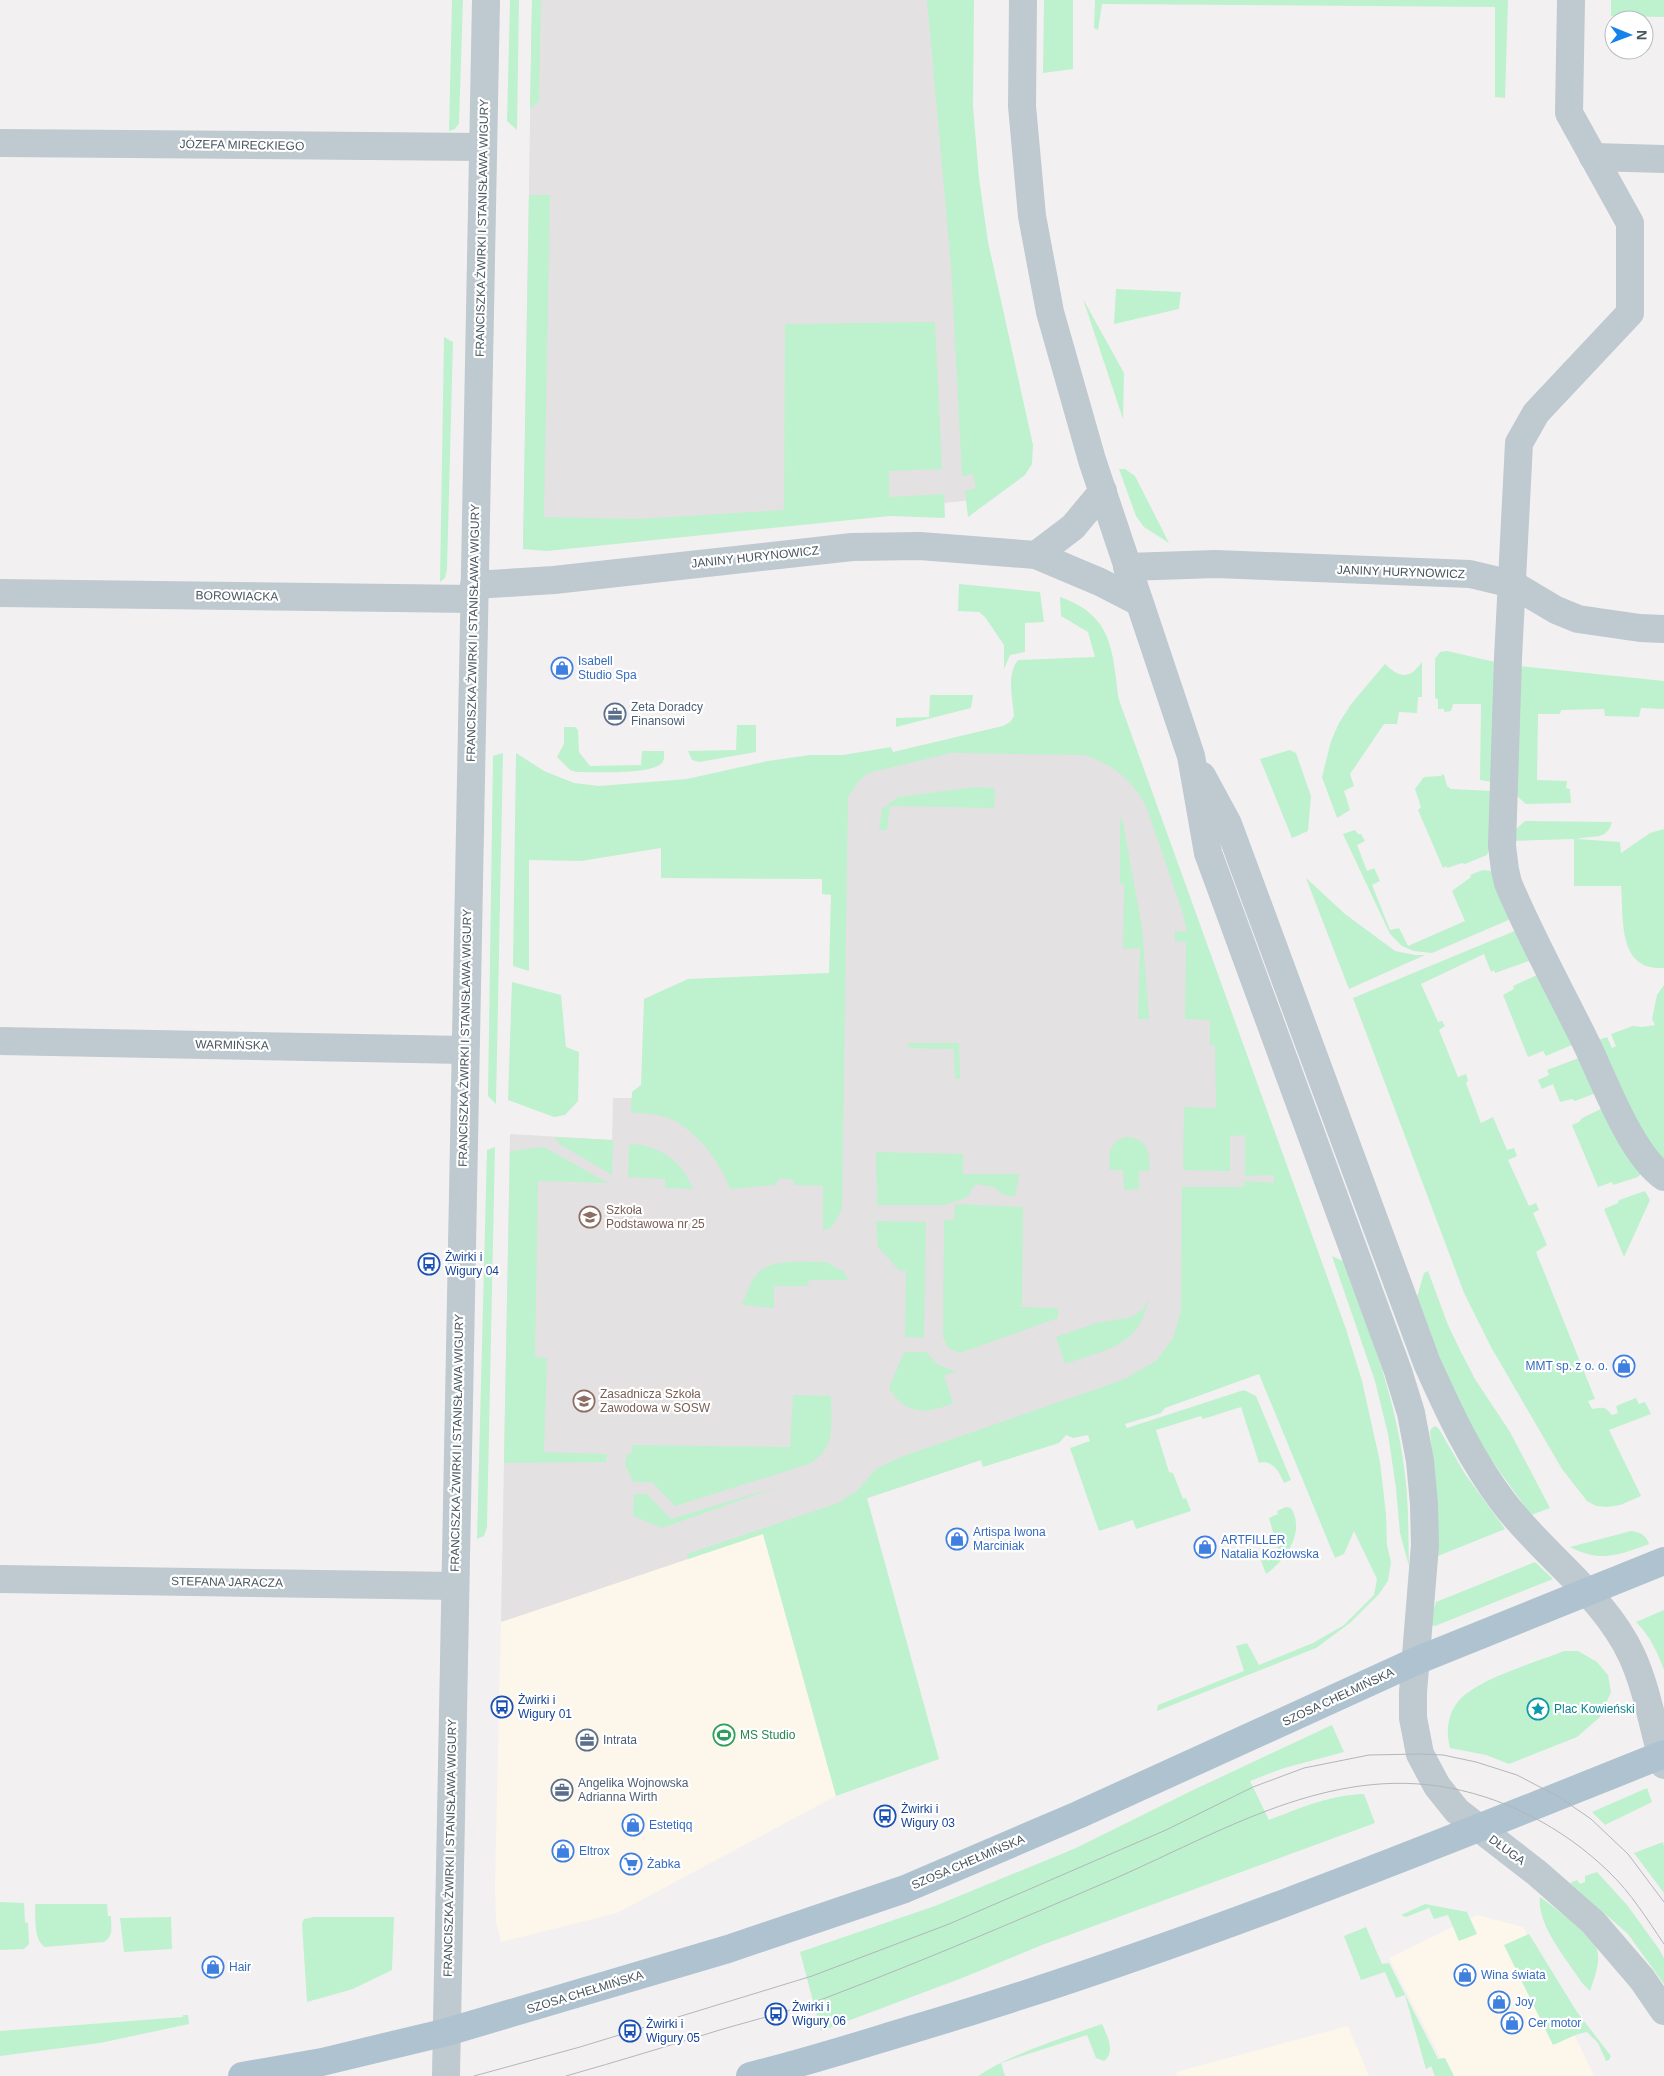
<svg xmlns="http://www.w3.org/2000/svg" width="1664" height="2076" viewBox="0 0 1664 2076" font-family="Arial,sans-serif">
  <rect width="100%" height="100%" fill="#f3f0f1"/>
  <g fill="#fdf6ea">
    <polygon points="763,1534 836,1796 617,1913 501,1942 496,1921 495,1886 501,1622"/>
    <polygon points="1477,1915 1523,1927 1594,2076 1450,2076 1389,1958"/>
    <polygon points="1348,2026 1369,2076 1178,2076 1176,2072"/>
  </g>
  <g fill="#e4e1e3">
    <polygon points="532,0 947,0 981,499 523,549"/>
    <polygon points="1112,700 1336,1340 501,1622 510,1134 612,1140 613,1098 648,1098 842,989 846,764"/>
  </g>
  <g fill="#bef1ce">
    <polygon points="452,0 463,0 459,123 455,129 449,131"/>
    <polygon points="510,0 519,0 517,130 507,121"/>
    <polygon points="532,0 541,0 539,101 530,109"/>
    <polygon points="927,0 974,0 973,107 979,178 988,242 1033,445 1032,464 1025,475 968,517 965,491 976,488 973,474 962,476 951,265"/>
    <polygon points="1044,0 1073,0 1073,69 1043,73"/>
    <polygon points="1095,0 1508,0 1505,98 1495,97 1495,7 1102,4 1098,30 1094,28"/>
    <polygon points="1611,0 1664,0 1664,17 1611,16"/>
    <polygon points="529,195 550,195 544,517 639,519 784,510 785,324 930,322 935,322 942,469 889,471 889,497 944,494 945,518 890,516 547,551 523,549"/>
    <polygon points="1116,289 1181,292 1179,309 1114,324"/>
    <polygon points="1083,299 1124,373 1123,419"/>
    <polygon points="444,337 453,342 447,569 445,578 440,582"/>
    <polygon points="1119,469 1125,469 1135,476 1169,543 1144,527 1136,516"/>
    <polygon points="959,584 1040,592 1044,622 1025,623 1025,652 1010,655 1004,669 1004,645 985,617 979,612 958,611"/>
    <path d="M1060 597C1114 616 1112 651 1119 700L1346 1329 1362 1381 1380 1462 1386 1514 1387 1545 1391 1562 1388 1581 1379 1594 1350 1623 1316 1648 1157 1711 1158 1705 1244 1671 1236 1646 1247 1643 1259 1665 1313 1643 1344 1625 1374 1595 1377 1579 1354 1531 1344 1554 1335 1558 1259 1374 1165 1408 1161 1413 1125 1424 1127 1428 1244 1390 1256 1396 1291 1480 1284 1483C1279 1471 1272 1459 1259 1463L1241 1407 1203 1419 1201 1416 1156 1430 1169 1472 1173 1473 1183 1499 1186 1498 1191 1511 1136 1529 1133 1520 1099 1531 1070 1448 1090 1441 1088 1435 1073 1438 1066 1435 1059 1443 983 1467 981 1460 867 1498 939 1759 836 1796 763 1534 688 1559 687 1554 838 1503 858 1490 876 1469 898 1458 1125 1379 1156 1361 1173 1338 1177 1325 1181 1310 1182 1187H1245L1244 1181 1274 1183V1175L1245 1176V1135L1230 1136V1171L1183 1170 1184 1107 1216 1108 1215 1045H1210V1020L1185 1019 1186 942 1175 941V931L1187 932 1183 914 1147 809C1135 782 1113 764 1084 755L951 753 868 773 858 782 848 797 842 1210 831 1228 823 1230V1186L794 1185 793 1180 780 1178 775 1185 730 1189C721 1164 702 1139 680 1124 667 1114 646 1114 631 1112L632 1092 641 1085 644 999 688 979 829 973 831 895 822 894V879L661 878V848L581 861 529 860V971L513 966 516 753 544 771 574 783 599 786 687 779 768 761 810 755H843L891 747 893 752 1003 726 1010 722 1014 716C1013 699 1006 675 1018 660L1095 657 1088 632 1061 616Z"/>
    <polygon points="1447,651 1495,662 1492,782 1480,780 1481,704 1453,704 1451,711 1444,712 1444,709 1438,709 1438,699 1435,698 1435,659 1440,652"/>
    <path d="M1422 662V697H1418L1417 713 1399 712 1397 724H1384L1350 774 1354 786 1344 791 1350 810 1337 818 1322 777 1331 741 1339 723 1352 703 1385 664C1400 678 1409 680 1422 662Z"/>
    <polygon points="1519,666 1664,681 1664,709 1641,708 1639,717 1605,716 1604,709 1561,710 1560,714 1538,714 1537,780 1567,781 1566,788 1570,789 1571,803 1526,804 1518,797 1515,789"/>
    <polygon points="930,695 973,695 971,708 896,727 896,718 929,717"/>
    <polygon points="737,725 756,725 756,752 699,762 692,760 688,751 736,750"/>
    <path d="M564 727H575L578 730 579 752 590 766 641 765 642 751H664C664 755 665 759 662 763 651 775 594 772 576 772L570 770 557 757 564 744Z"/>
    <polygon points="1290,750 1296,753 1311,796 1308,831 1292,838 1260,759"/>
    <polygon points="503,753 496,1104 488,1096 493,756"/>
    <polygon points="1442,774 1444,775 1447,786 1451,789 1492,791 1489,850 1487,855 1465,864 1462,863 1447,868 1446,866 1443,868 1418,810 1421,807 1415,789 1424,777 1441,776"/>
    <polygon points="976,787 995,788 994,808 890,806 887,830 879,830 882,809 898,797"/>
    <polygon points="1120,816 1123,823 1142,927 1149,1019 1138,1019 1140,948 1123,949 1124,885 1120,884"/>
    <path d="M1525 821 1612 822C1607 841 1593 835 1577 839L1620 842 1621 853 1650 833 1664 829V968C1617 971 1624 919 1621 886H1574V839L1512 841 1514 831Z"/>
    <polygon points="1355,830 1358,834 1361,834 1365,841 1357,845 1367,871 1374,868 1380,881 1372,885 1390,930 1399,928 1408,946 1465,921 1452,891 1471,877 1470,875 1483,870 1492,871 1513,918 1432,953 1414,951 1402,946 1390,934 1343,834"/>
    <polygon points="1306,878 1345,914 1395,951 1415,955 1425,955 1349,989"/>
    <path d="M1517 930 1532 960 1495 973 1494 970 1491 972 1484 954 1421 984 1438 1022 1442 1021 1445 1026 1439 1030 1458 1077 1466 1074 1468 1081 1466 1083 1481 1123 1493 1117 1507 1150 1514 1148 1517 1156 1508 1160 1529 1206 1536 1203 1539 1210 1533 1213 1547 1245 1536 1252 1595 1399 1588 1401 1592 1409C1602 1407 1605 1406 1612 1415L1618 1413 1616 1406 1636 1398 1639 1404 1645 1402 1651 1414 1609 1430 1641 1496 1620 1505 1607 1507 1596 1506 1587 1501 1562 1469 1491 1347 1464 1293 1353 998Z"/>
    <polygon points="1539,974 1572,1045 1546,1056 1543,1051 1528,1057 1503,995 1514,989 1513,986"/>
    <polygon points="512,982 561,995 566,1047 579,1052 578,1101 565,1115 554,1117 508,1100"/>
    <polygon points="1664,985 1664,1164 1649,1150 1596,1041 1607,1037 1612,1048 1616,1046 1611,1034 1633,1026 1642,1027 1655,1025 1652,1019 1657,995"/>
    <polygon points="908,1043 959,1043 960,1079 955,1079 954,1049 909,1048"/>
    <polygon points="1579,1058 1596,1093 1575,1101 1572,1099 1560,1102 1553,1084 1542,1089 1538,1080 1549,1075 1547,1070"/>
    <polygon points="1603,1108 1643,1171 1638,1177 1613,1185 1612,1182 1598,1187 1572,1125 1579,1122 1582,1118"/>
    <polygon points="554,1137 613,1140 612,1175 561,1145"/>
    <path d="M1125 1137C1147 1137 1151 1152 1149 1171H1139V1189L1124 1190 1123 1170H1110C1109 1153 1108 1143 1125 1137Z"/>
    <path d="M629 1144C660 1145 682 1161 693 1189L665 1188V1179L628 1177Z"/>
    <polygon points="495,1147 487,1527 484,1536 477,1539 487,1150"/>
    <polygon points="544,1147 608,1183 538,1181 535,1357 547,1358 544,1452 607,1454 606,1462 504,1463 510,1151"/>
    <polygon points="876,1152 963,1154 963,1174 1019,1174 1015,1197 1003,1195 994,1187 976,1184 966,1198 943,1205 877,1205"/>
    <polygon points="1645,1191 1650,1200 1624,1257 1604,1209 1618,1203 1619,1200"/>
    <polygon points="955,1204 1023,1207 1022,1305 1020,1305 1020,1307 1058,1308 1058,1318 960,1353 948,1348 943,1337 944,1220 954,1220"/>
    <polygon points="876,1221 926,1222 924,1338 905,1337 906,1270 900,1271 878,1247"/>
    <path d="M1332 1256 1345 1262C1369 1329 1395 1396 1404 1467 1409 1500 1408 1533 1409 1566L1400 1533 1396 1488 1388 1434 1375 1381Z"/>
    <path d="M826 1262 844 1272 848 1280H809L808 1286H774V1308L742 1305C746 1296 749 1285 755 1276 769 1257 805 1263 826 1262Z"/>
    <polygon points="1428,1271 1448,1325 1461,1352 1475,1379 1510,1432 1550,1508 1531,1515 1487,1454 1453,1392 1417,1297 1424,1273"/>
    <path d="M1148 1299C1141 1347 1104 1350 1065 1364L1056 1337 1096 1323 1132 1317 1143 1309Z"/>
    <path d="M904 1352H926L937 1364 956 1372 944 1375 953 1403C927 1414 906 1416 889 1388Z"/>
    <path d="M793 1395 831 1396C831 1424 837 1448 809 1464L675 1506 652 1482H633L625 1464 627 1454 632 1453V1445L790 1447Z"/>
    <polygon points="1435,1426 1439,1429 1465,1474 1505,1529 1438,1556 1436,1494 1430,1432 1431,1429"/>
    <polygon points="783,1485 662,1528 633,1516 634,1494 647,1494 671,1519"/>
    <path d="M1286 1507 1291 1508C1306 1532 1285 1561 1266 1574L1259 1555 1278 1549 1269 1518 1278 1514 1277 1511Z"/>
    <path d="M1631 1531C1640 1532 1646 1535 1649 1544 1618 1555 1602 1563 1570 1547Z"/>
    <polygon points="1535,1562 1553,1579 1435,1626 1432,1625 1432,1616 1436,1602"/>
    <path d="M1664 1610V1670C1657 1651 1650 1636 1636 1622Z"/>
    <path d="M1564 1651H1578L1597 1662 1608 1675 1611 1692 1600 1717 1577 1737 1509 1764 1486 1755 1450 1748C1446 1733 1447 1716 1457 1703 1473 1680 1537 1662 1564 1651Z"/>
    <path d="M1332 1725 1344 1752 1284 1768 1250 1781 1269 1820C1300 1808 1330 1795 1364 1794L1375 1823 1042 1945 962 1978 821 2031 800 1952 935 1906 1076 1848 1189 1792Z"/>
    <polygon points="1647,1788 1652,1802 1605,1825 1592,1812"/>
    <polygon points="1663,1842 1664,1846 1664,1893 1634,1853"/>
    <polygon points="1597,1872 1627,1905 1659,1949 1664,1958 1664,1984 1628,1934 1570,1883 1577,1880 1580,1884 1585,1882 1585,1876"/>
    <path d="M1540 1897C1551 1905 1594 1937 1597 1949 1601 1963 1594 1978 1590 1991L1582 1983C1568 1961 1536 1924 1540 1897Z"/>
    <polygon points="0,1902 24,1903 25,1922 28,1923 29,1944 24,1949 0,1950"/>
    <path d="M35 1904H107L108 1916H111C111 1927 114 1936 104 1942L45 1947C33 1940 36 1917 35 1904Z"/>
    <polygon points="1425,1904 1467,1912 1477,1934 1459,1941 1448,1915 1434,1919 1429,1908 1406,1917 1401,1915"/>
    <polygon points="171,1917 172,1949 124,1952 120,1918"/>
    <polygon points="394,1917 392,1970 353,1989 307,2002 302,1923 304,1919 314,1917"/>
    <polygon points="1366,1927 1382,1964 1389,1963 1438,2059 1445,2058 1454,2076 1435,2076 1431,2066 1426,2069 1405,1995 1396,1998 1385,1972 1361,1980 1344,1936"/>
    <polygon points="1529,1934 1577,2012 1611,2056 1609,2060 1606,2061 1598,2043 1587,2032 1578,2034 1553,2045 1504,1945"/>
    <polygon points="183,2015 188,2015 189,2024 100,2043 0,2056 0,2031 183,2017"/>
    <path d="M1102 2024C1107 2035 1116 2052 1104 2061L1096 2058 1087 2035 1001 2063 1005 2076H978C1015 2052 1060 2039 1102 2024Z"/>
  </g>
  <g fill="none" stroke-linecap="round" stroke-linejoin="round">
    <g stroke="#bec9d0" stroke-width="28">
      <polyline points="1023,0 1022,106 1032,216 1050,312 1092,460 1191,756 1208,853 1398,1371 1411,1413 1420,1461 1424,1504 1425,1545 1413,1692 1413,1718 1420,1754 1437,1786 1457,1811 1537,1873 1593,1922 1642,1979 1664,2011"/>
      <path d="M1571 0 1569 113 1630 223V313L1536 413 1519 443 1508 658 1502 846 1505 870 1508 883C1531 938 1560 990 1586 1043 1604 1080 1631 1155 1664 1177"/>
      <polyline points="0,143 483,147"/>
      <polyline points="1593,157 1664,159"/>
      <polyline points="1036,555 1073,527 1103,491"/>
      <polyline points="1127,567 1216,564 1470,574 1512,584 1556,610 1578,619 1640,628 1664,629"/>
      <polyline points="474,585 554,580 852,547 920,546 1036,555 1100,582 1137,601"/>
      <polyline points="0,593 474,599"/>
      <path d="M1202 776 1228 824 1427 1363C1449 1412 1471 1460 1504 1503 1543 1555 1604 1595 1632 1656 1648 1691 1653 1729 1664 1765"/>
      <polyline points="0,1041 465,1050"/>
      <polyline points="0,1579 455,1586"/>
      <polyline points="446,2076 486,0"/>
    </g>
    <g stroke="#afc2d0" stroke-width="28">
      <polyline points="242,2076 322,2062 447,2032 728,1949 905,1889 1078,1815 1416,1661 1664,1561"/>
      <path d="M750 2076C804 2063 857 2046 910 2030 1167 1954 1415 1854 1664 1754"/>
    </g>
    <g stroke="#b2b6bb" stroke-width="1">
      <polyline points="474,2076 580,2047 812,1976 949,1924 1166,1830 1253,1787 1304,1768 1369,1755 1420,1754 1443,1755 1476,1762 1517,1775 1559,1797 1591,1819 1628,1854 1664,1902"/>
      <path d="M566 2076C619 2061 671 2045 723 2029 758 2019 794 2010 828 1997 923 1961 1016 1921 1109 1881 1214 1836 1319 1769 1438 1786 1501 1795 1563 1827 1609 1872 1631 1893 1647 1919 1664 1944"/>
    </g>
  </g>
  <defs>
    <g id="shop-ring" transform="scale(1.125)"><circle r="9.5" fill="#fff" stroke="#3f7fe0" stroke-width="1.5"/><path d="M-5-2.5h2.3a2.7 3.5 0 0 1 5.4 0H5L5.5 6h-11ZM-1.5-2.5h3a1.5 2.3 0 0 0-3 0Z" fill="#3f7fe0"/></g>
    <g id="office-ring" transform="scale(1.125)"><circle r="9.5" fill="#fff" stroke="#5c6f8a" stroke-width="1.5"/><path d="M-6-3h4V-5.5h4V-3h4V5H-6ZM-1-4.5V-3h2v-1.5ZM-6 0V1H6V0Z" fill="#5c6f8a"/></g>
    <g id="school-ring" transform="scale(1.125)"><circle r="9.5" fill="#fff" stroke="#8d6e63" stroke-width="1.5"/><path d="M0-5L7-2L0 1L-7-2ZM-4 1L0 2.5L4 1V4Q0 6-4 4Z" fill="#8d6e63"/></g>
    <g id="bus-ring" transform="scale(1.125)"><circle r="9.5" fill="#fff" stroke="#1a4fb4" stroke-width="1.5"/><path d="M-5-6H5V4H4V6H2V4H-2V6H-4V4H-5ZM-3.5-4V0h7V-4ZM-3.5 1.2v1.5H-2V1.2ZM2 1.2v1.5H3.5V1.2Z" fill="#1a4fb4"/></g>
    <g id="sight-ring" transform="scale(1.125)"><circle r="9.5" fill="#fff" stroke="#0f9aa8" stroke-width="1.5"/><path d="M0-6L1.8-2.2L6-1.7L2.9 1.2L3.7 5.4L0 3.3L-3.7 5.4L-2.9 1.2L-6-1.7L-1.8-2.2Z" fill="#0f9aa8"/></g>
    <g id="stadium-ring" transform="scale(1.125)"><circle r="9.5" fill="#fff" stroke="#2e9e5b" stroke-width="1.5"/><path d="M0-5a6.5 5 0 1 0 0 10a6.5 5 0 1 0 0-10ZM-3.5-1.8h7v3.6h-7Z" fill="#2e9e5b"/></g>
    <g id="supermarket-ring" transform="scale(1.125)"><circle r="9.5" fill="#fff" stroke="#3f7fe0" stroke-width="1.5"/><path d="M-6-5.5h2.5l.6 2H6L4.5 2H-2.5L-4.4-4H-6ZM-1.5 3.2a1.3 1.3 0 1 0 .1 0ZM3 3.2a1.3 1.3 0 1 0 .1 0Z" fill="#3f7fe0"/></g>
  </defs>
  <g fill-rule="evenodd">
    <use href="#shop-ring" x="562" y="668"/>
    <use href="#office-ring" x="615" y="714"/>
    <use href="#school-ring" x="590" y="1217"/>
    <use href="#bus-ring" x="429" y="1264"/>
    <use href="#shop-ring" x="1624" y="1366"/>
    <use href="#school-ring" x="584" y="1401"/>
    <use href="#shop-ring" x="957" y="1539"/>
    <use href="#shop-ring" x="1205" y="1547"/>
    <use href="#bus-ring" x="502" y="1707"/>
    <use href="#sight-ring" x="1538" y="1709"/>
    <use href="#stadium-ring" x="724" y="1735"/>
    <use href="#office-ring" x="587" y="1740"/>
    <use href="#office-ring" x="562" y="1790"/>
    <use href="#bus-ring" x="885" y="1816"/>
    <use href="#shop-ring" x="633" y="1825"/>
    <use href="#shop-ring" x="563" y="1851"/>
    <use href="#supermarket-ring" x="631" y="1864"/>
    <use href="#shop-ring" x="213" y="1967"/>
    <use href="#shop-ring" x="1465" y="1975"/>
    <use href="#shop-ring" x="1499" y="2002"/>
    <use href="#bus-ring" x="776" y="2014"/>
    <use href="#shop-ring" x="1512" y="2023"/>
    <use href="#bus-ring" x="630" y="2031"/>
  </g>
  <g text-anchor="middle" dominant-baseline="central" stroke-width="4.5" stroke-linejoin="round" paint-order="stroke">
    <g font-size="12" fill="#48565f" stroke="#fff">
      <text transform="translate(242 145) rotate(1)">JÓZEFA MIRECKIEGO</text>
      <text transform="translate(482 228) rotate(-89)">FRANCISZKA ŻWIRKI I STANISŁAWA WIGURY</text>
      <text transform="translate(755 557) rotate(-6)">JANINY HURYNOWICZ</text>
      <text transform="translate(1401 572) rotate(2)">JANINY HURYNOWICZ</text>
      <text transform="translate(237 596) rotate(1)">BOROWIACKA</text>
      <text transform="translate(473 633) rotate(-89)">FRANCISZKA ŻWIRKI I STANISŁAWA WIGURY</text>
      <text transform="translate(465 1038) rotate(-89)">FRANCISZKA ŻWIRKI I STANISŁAWA WIGURY</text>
      <text transform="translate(232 1045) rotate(1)">WARMIŃSKA</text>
      <text transform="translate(457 1443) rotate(-89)">FRANCISZKA ŻWIRKI I STANISŁAWA WIGURY</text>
      <text transform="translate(227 1582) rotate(1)">STEFANA JARACZA</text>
      <text transform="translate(1338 1697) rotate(-25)">SZOSA CHEŁMIŃSKA</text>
      <text transform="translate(450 1848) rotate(-89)">FRANCISZKA ŻWIRKI I STANISŁAWA WIGURY</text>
      <text transform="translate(1507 1850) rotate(36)">DŁUGA</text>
      <text transform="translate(968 1862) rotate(-23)">SZOSA CHEŁMIŃSKA</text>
      <text transform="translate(585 1992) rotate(-17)">SZOSA CHEŁMIŃSKA</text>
    </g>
    <g font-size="12" fill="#366cbe" stroke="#fff" text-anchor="start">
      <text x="578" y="661">Isabell<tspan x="578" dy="14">Studio Spa</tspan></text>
      <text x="1608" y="1366" text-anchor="end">MMT sp. z o. o.</text>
      <text x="973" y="1532">Artispa Iwona<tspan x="973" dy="14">Marciniak</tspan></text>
      <text x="1221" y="1540">ARTFILLER<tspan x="1221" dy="14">Natalia Kozłowska</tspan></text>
      <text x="649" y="1825">Estetiqq</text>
      <text x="579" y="1851">Eltrox</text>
      <text x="647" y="1864">Żabka</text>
      <text x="229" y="1967">Hair</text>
      <text x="1481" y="1975">Wina świata</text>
      <text x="1515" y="2002">Joy</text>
      <text x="1528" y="2023">Cer motor</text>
    </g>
    <g font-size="12" fill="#4e5e75" stroke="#fff" text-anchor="start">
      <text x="631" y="707">Zeta Doradcy<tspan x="631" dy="14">Finansowi</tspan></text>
      <text x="603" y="1740">Intrata</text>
      <text x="578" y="1783">Angelika Wojnowska<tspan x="578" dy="14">Adrianna Wirth</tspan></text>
    </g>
    <g font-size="12" fill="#785e54" stroke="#fff" text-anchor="start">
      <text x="606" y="1210">Szkoła<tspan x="606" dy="14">Podstawowa nr 25</tspan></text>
      <text x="600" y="1394">Zasadnicza Szkoła<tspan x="600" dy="14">Zawodowa w SOSW</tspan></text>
    </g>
    <g font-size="12" fill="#164399" stroke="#fff" text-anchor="start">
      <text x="445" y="1257">Żwirki i<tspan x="445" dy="14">Wigury 04</tspan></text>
      <text x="518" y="1700">Żwirki i<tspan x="518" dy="14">Wigury 01</tspan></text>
      <text x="901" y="1809">Żwirki i<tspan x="901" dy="14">Wigury 03</tspan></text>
      <text x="792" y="2007">Żwirki i<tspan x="792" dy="14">Wigury 06</tspan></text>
      <text x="646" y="2024">Żwirki i<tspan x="646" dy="14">Wigury 05</tspan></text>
    </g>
    <g font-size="12" fill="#0d838f" stroke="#fff" text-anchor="start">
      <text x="1554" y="1709">Plac Kowieński</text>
    </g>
    <g font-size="12" fill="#27864d" stroke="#fff" text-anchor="start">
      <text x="740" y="1735">MS Studio</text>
    </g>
  </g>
  <g transform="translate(1629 35) rotate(91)"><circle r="24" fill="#ffffff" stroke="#b6bbbf"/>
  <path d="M0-4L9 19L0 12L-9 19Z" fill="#1482ea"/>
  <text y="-8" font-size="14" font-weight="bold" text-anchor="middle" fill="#48565f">N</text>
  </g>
</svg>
